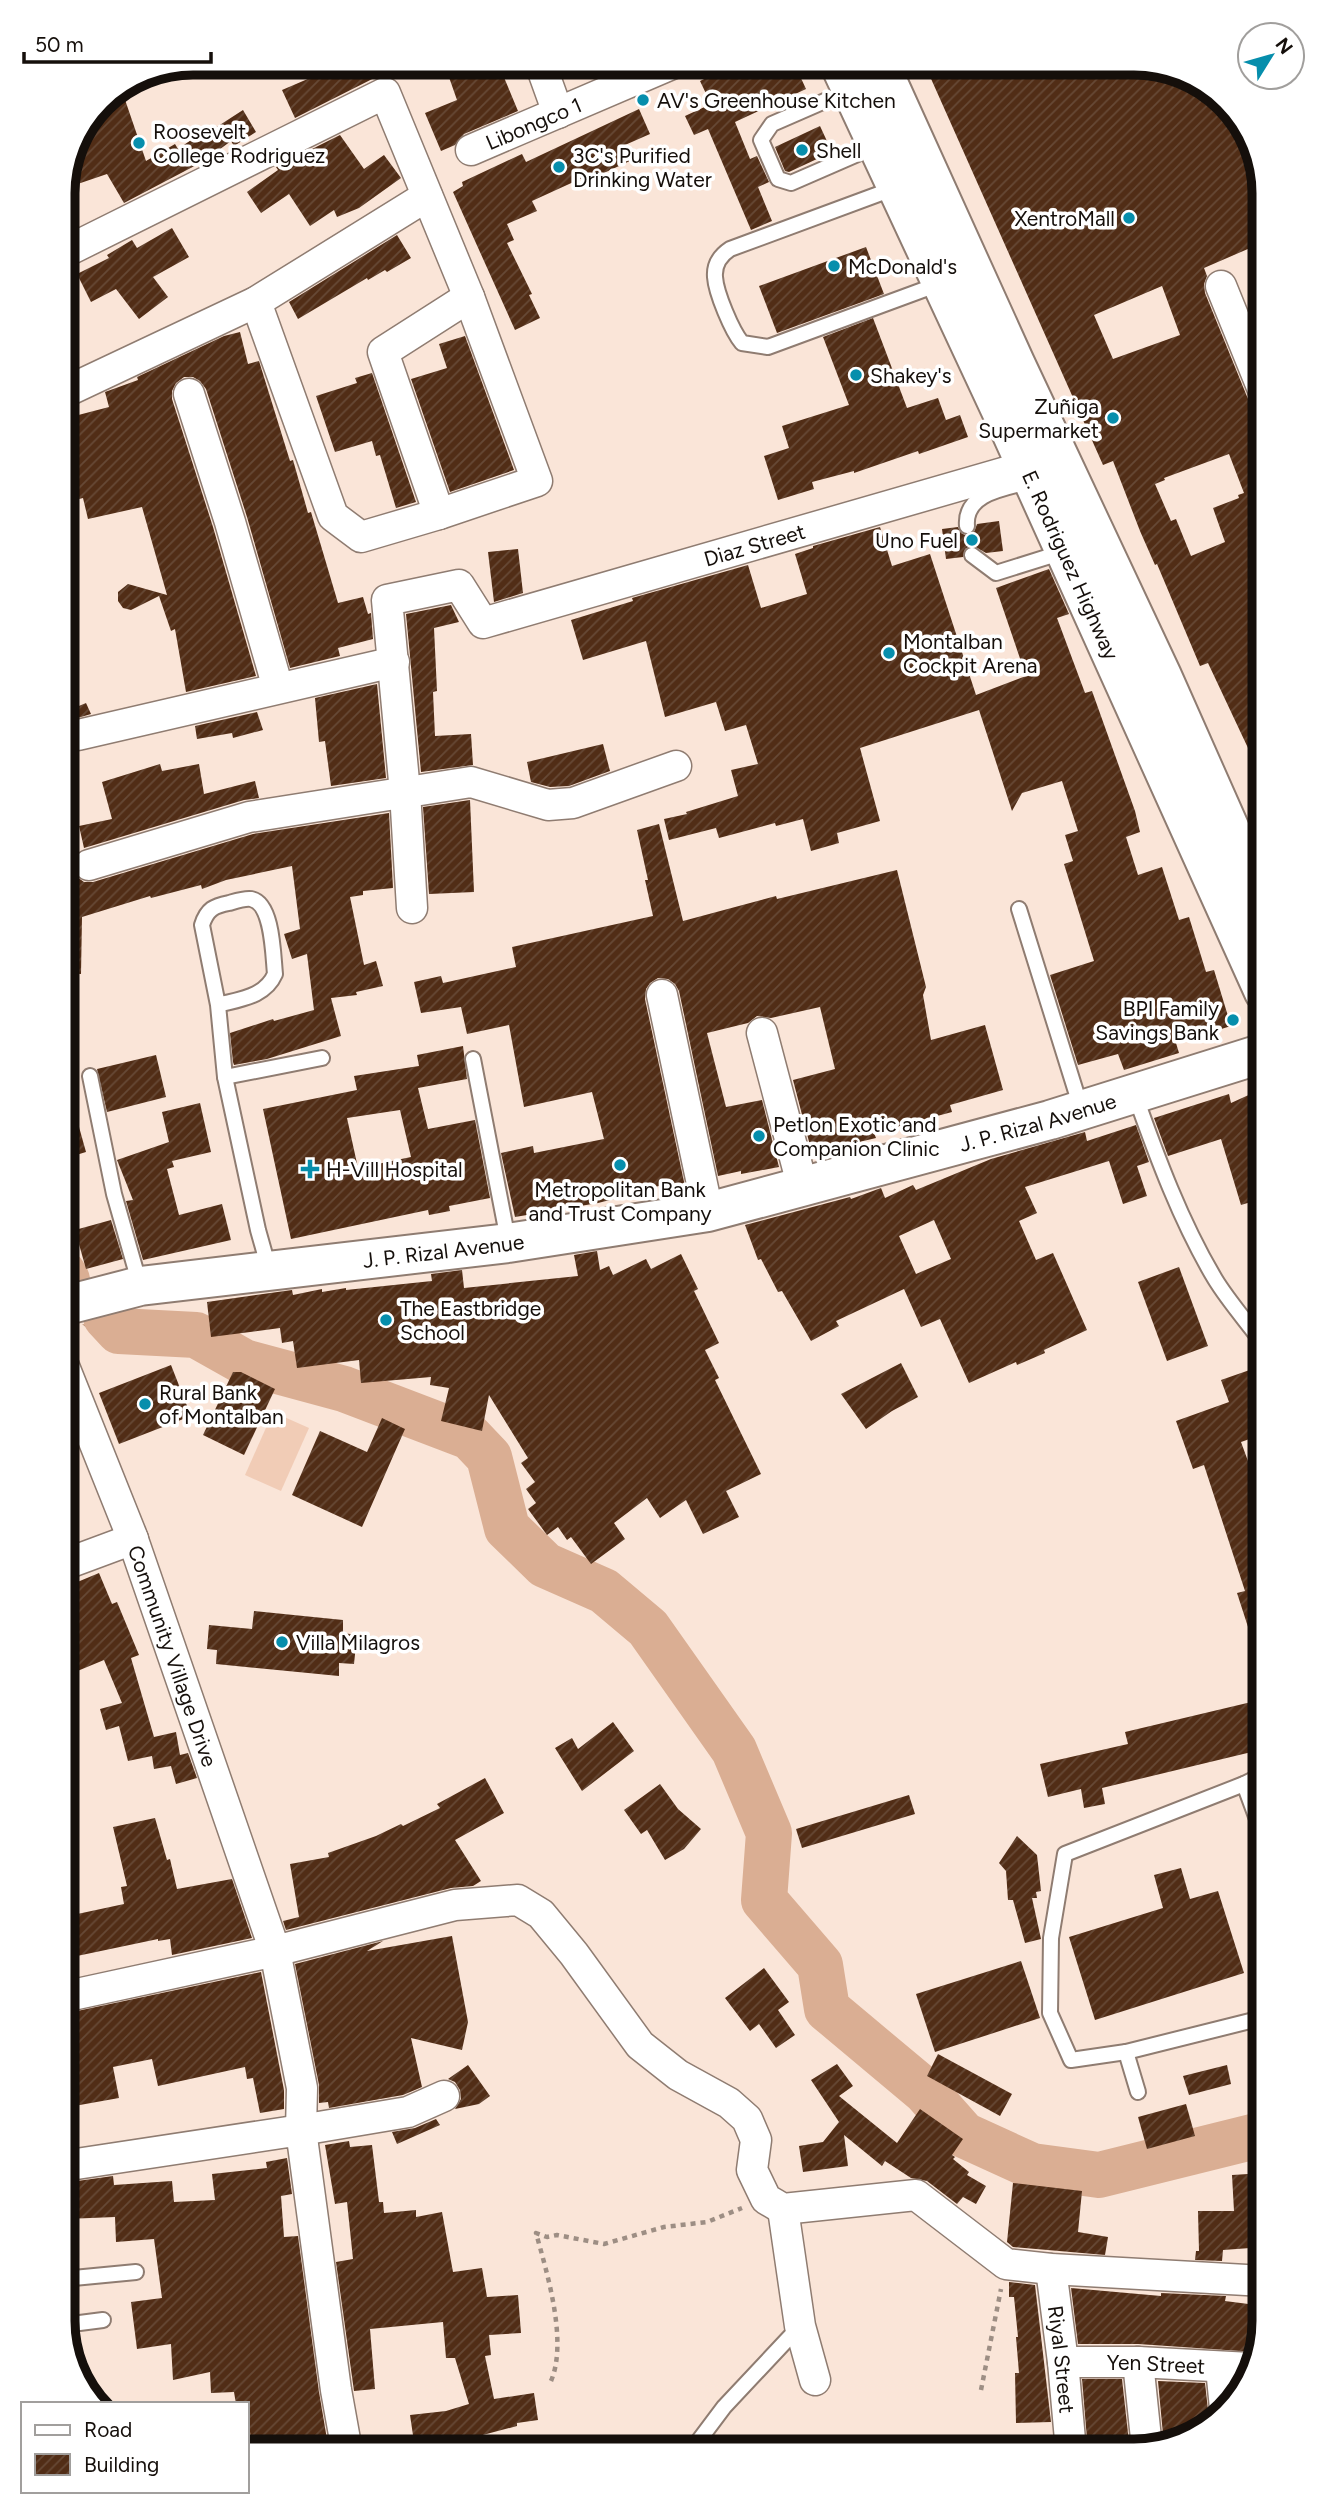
<svg xmlns="http://www.w3.org/2000/svg" width="1327" height="2514" viewBox="0 0 1327 2514" font-family="Figtree,sans-serif">
  <defs>
    <pattern id="water-rules" width="6" height="5" patternUnits="userSpaceOnUse" patternTransform="scale(1.75)"><rect width="6" height="5" fill="#daae93"/><path d="M0 2.5h6" fill="none" stroke="#ba947d"/></pattern>
    <pattern id="building-hatch" width="6" height="6" patternUnits="userSpaceOnUse" patternTransform="scale(1.75)"><rect width="6" height="6" fill="#512d16"/><path d="M-1 1l2-2M0 6l6-6M5 7l2-2" fill="none" stroke="#664936"/></pattern>
  </defs>
  <rect width="100%" height="100%" fill="#fae5d8"/>
  <polygon fill="#f1ccb6" points="273,1412 309,1428 281,1491 245,1475"/>
  <polygon fill="url(#water-rules)" points="170,1318 168,1336 118,1343 98,1338 82,1324 143,1326"/>
  <g fill="none" stroke-linecap="round" stroke-linejoin="round">
    <g stroke="#daae93" stroke-width="46">
      <polyline points="63,1273 67,1280"/>
      <polyline points="106,1317 119,1331 196,1335 244,1362 344,1389 470,1437 489,1457 507,1528 545,1565 604,1591 648,1628 734,1750 769,1833 764,1900 820,1965 827,2009 925,2091 964,2135 1032,2166 1099,2175 1264,2134"/>
    </g>
  </g>
  <g fill="url(#building-hatch)" fill-rule="evenodd">
    <polygon points="331,63 404,63 295,118 282,90 317,75 315,71"/>
    <polygon points="444,63 498,63 518,111 464,134 455,145 441,151 425,113 457,100"/>
    <polygon points="737,63 794,63 806,89 735,122 750,159 757,156 769,182 758,187 772,221 751,230 708,129 694,135 685,116 711,104 700,81"/>
    <path d="M924 63H1143L1207 85 1253 142 1264 193V242L1204 268 1207 276 1204 284 1205 293 1248 399 1255 407 1264 409V547L1254 551 1264 578V629L1250 633 1255 643 1250 645 1264 675V782L1208 663 1200 666 1157 564 1155 565 1140 531 1113 461 1103 465ZM1162 286 1180 335 1113 359 1094 315ZM1229 454 1244 493 1238 495 1239 498 1213 508 1225 542 1191 556 1176 519 1171 521 1155 484 1165 480 1164 478Z"/>
    <polygon points="121,88 146,161 175,144 178,149 210,127 212,130 243,110 256,132 234,146 231,141 204,161 124,203 107,174 63,189 101,101"/>
    <polygon points="639,109 650,134 625,145 632,160 593,178 591,174 532,201 537,211 507,224 514,240 507,243 532,294 529,295 540,318 515,330 453,192 463,186 462,182 522,154 526,162"/>
    <polygon points="820,126 832,152 789,172 785,171 775,147"/>
    <polygon points="340,135 364,169 384,155 401,178 359,208 337,217 334,210 310,226 289,194 261,213 247,192 278,170 276,167"/>
    <polygon points="172,228 189,257 153,277 168,297 139,319 116,289 91,302 77,274 109,258 107,255 132,240 137,248"/>
    <polygon points="397,235 411,258 387,272 385,270 368,280 367,278 298,319 289,302"/>
    <polygon points="866,247 884,294 777,333 759,286"/>
    <polygon points="873,318 907,408 938,398 946,420 960,415 968,437 919,454 918,451 854,473 854,471 812,482 814,489 778,500 764,456 789,448 782,426 849,405 823,337"/>
    <polygon points="240,332 248,364 259,361 290,461 293,460 308,513 311,512 338,603 363,597 368,614 371,613 373,639 338,648 340,656 290,668 247,517 206,389 200,381 193,377 184,377 176,383 172,391 172,399 213,527 256,676 186,692 175,629 171,631 159,596 131,610 123,608 118,601 118,592 128,584 167,595 142,507 88,519 83,498 63,503 63,419 109,407 105,392 138,380 137,377 224,336"/>
    <polygon points="465,336 514,470 450,492 411,379 447,368 439,344"/>
    <polygon points="372,373 416,502 396,508 380,455 376,456 372,441 335,452 316,396 357,383 355,378"/>
    <polygon points="999,521 1003,551 986,553 972,545 965,549 963,557 946,559 942,529 958,527 961,533 967,536 974,532 977,524"/>
    <polygon points="880,527 892,566 930,554 976,695 1026,676 996,588 1049,569 1069,614 1057,618 1085,693 1092,691 1135,811 1140,832 1126,837 1138,875 1162,867 1179,920 1189,917 1206,972 1214,970 1231,1026 1176,1043 1179,1053 1124,1070 1118,1054 1078,1065 1050,975 1094,961 1064,864 1073,861 1065,835 1078,831 1062,781 1022,793 1012,811 979,710 860,748 880,821 837,833 839,843 811,851 803,819 776,826 775,823 719,838 716,828 669,840 664,819 687,814 686,812 738,796 731,770 758,764 746,725 725,731 716,702 665,717 646,641 583,660 571,620 633,601 632,598 748,565 761,608 807,594 795,554 813,548 813,546"/>
    <polygon points="518,549 523,593 494,602 488,552"/>
    <polygon points="451,605 459,622 434,628 437,691 433,692 435,736 471,734 473,765 421,772 406,614"/>
    <polygon points="377,684 386,778 331,786 325,741 319,742 315,698"/>
    <polygon points="86,703 91,714 71,720 67,711"/>
    <polygon points="257,712 263,730 233,738 232,733 197,739 195,726"/>
    <polygon points="603,744 610,771 569,786 550,787 531,782 527,762"/>
    <polygon points="160,764 162,771 199,764 204,794 255,781 259,798 244,800 84,848 79,826 112,819 102,782"/>
    <polygon points="470,800 474,892 429,894 423,807"/>
    <polygon points="389,813 393,888 363,891 363,895 350,897 364,965 376,961 383,986 356,992 357,995 331,998 341,1036 267,1059 234,1065 233,1062 230,1033 273,1019 274,1021 314,1010 307,954 292,959 284,934 300,929 292,866 226,880 202,889 201,885 151,898 150,896 82,917 81,974 63,973 63,870 72,870 77,877 84,882 93,882 253,834"/>
    <polygon points="659,824 683,921 776,896 777,899 897,870 926,987 923,995 931,1040 985,1025 1003,1090 950,1105 952,1112 874,1133 876,1138 838,1147 839,1150 813,1157 793,1080 835,1069 820,1007 771,1018 757,1016 748,1023 707,1033 726,1107 762,1100 779,1167 741,1174 741,1171 718,1176 679,991 675,984 668,979 658,978 650,983 646,989 645,999 686,1191 671,1194 669,1184 630,1192 630,1195 598,1203 515,1217 501,1153 533,1146 534,1153 604,1139 592,1092 524,1107 509,1025 467,1034 461,1007 421,1013 414,982 441,976 443,983 516,967 512,947 653,916 645,880 648,880 637,830"/>
    <path d="M463 1046 467 1079 418 1088 428 1129 475 1120 490 1198 449 1206 450 1211 429 1215 428 1210 291 1239 263 1109 357 1090 354 1076 419 1066 417 1055ZM400 1110 411 1157 358 1168 347 1118Z"/>
    <polygon points="156,1055 166,1097 107,1112 97,1069"/>
    <polygon points="1264,1088 1264,1198 1241,1205 1221,1139 1168,1156 1154,1118 1229,1094 1231,1103"/>
    <polygon points="69,1091 86,1152 63,1159 63,1092"/>
    <polygon points="200,1103 211,1152 172,1161 174,1167 167,1169 179,1215 222,1204 231,1240 143,1260 126,1201 133,1200 117,1160 169,1142 162,1112"/>
    <path d="M1136 1125 1149 1162 1137 1166 1147 1196 1123 1204 1109 1161 1025 1187 1037 1213 1019 1221 1036 1260 1053 1253 1087 1330 1044 1350 1045 1353 1017 1365 1016 1362 969 1383 940 1319 921 1327 904 1289 836 1321 839 1326 811 1341 782 1291 778 1292 761 1259 758 1260 745 1225 850 1197 851 1199 881 1188 885 1198 913 1185 916 1190 991 1159 1085 1132 1087 1141ZM934 1220 951 1259 916 1274 899 1236Z"/>
    <polygon points="111,1220 123,1259 86,1269 75,1230"/>
    <polygon points="597,1251 600,1270 609,1266 613,1275 646,1259 651,1269 681,1254 698,1289 694,1291 719,1343 705,1350 719,1378 715,1380 761,1474 726,1491 739,1517 703,1534 686,1500 660,1518 647,1498 614,1523 625,1539 591,1564 571,1537 567,1540 558,1527 547,1535 528,1509 536,1503 526,1489 535,1482 521,1463 528,1458 489,1395 482,1431 441,1421 449,1388 430,1385 431,1377 361,1383 359,1360 297,1368 293,1341 282,1343 280,1328 211,1337 207,1302 292,1290 293,1295 322,1289 322,1292 346,1288 346,1290 432,1281 431,1274 462,1270 464,1288 578,1276 574,1255"/>
    <polygon points="1179,1267 1208,1346 1167,1361 1138,1282"/>
    <polygon points="901,1363 918,1397 892,1411 866,1429 841,1394"/>
    <polygon points="171,1365 191,1416 119,1444 99,1393"/>
    <polygon points="1264,1365 1264,1434 1241,1442 1256,1483 1264,1480 1264,1664 1260,1664 1237,1593 1245,1591 1204,1465 1193,1469 1176,1421 1229,1402 1221,1380"/>
    <polygon points="233,1372 241,1372 275,1389 244,1455 203,1435"/>
    <polygon points="382,1418 405,1429 362,1527 292,1495 320,1431 367,1452"/>
    <polygon points="99,1573 112,1604 117,1602 139,1655 131,1658 154,1737 176,1732 180,1755 188,1753 197,1778 176,1784 171,1766 154,1769 152,1756 128,1761 119,1726 106,1730 100,1709 122,1703 104,1660 63,1677 63,1588"/>
    <polygon points="254,1611 343,1620 343,1633 357,1635 354,1664 339,1663 339,1676 216,1664 217,1650 207,1649 209,1625 252,1629"/>
    <polygon points="1264,1699 1264,1749 1102,1788 1105,1804 1084,1808 1081,1789 1048,1797 1040,1764 1128,1744 1125,1732"/>
    <polygon points="613,1722 634,1751 582,1791 555,1748 572,1738 578,1749"/>
    <polygon points="485,1778 504,1813 455,1840 481,1881 473,1886 451,1888 286,1930 283,1921 299,1917 290,1864 329,1857 328,1853 376,1836 401,1824 403,1826 440,1808 437,1804"/>
    <polygon points="660,1784 678,1809 701,1829 684,1849 665,1860 647,1830 641,1834 624,1810"/>
    <polygon points="909,1795 915,1814 802,1848 796,1829"/>
    <polygon points="155,1818 167,1860 170,1859 177,1889 232,1879 252,1938 172,1955 170,1939 158,1941 158,1939 77,1956 68,1916 124,1904 121,1887 127,1886 113,1827"/>
    <polygon points="1017,1836 1037,1855 1041,1891 1036,1892 1037,1898 1032,1898 1041,1939 1025,1943 1013,1900 1008,1900 1006,1871 999,1863"/>
    <polygon points="1181,1868 1190,1899 1218,1891 1244,1973 1095,2020 1069,1937 1163,1908 1154,1875"/>
    <polygon points="452,1936 468,2022 462,2050 411,2038 422,2087 403,2095 329,2108 328,2102 319,2103 319,2085 295,1964 383,1941 367,1951"/>
    <polygon points="1021,1961 1040,2018 935,2052 916,1994"/>
    <polygon points="764,1968 789,2002 778,2010 795,2035 776,2048 759,2024 750,2031 725,1998"/>
    <polygon points="261,1972 284,2090 284,2109 260,2113 253,2078 247,2079 245,2067 158,2086 152,2059 113,2067 119,2098 63,2108 63,2014"/>
    <polygon points="938,2054 1012,2094 1000,2116 927,2076"/>
    <polygon points="837,2064 853,2086 839,2096 897,2143 920,2109 963,2139 952,2155 955,2157 953,2159 969,2172 967,2175 986,2186 976,2204 963,2197 957,2204 927,2181 911,2178 885,2161 882,2166 844,2135 848,2166 803,2172 799,2146 823,2142 839,2122 811,2080"/>
    <polygon points="468,2065 490,2096 479,2104 455,2109 461,2099 460,2090 455,2082 448,2079"/>
    <polygon points="1227,2065 1231,2084 1189,2095 1183,2076"/>
    <polygon points="1186,2104 1195,2136 1147,2149 1138,2117"/>
    <polygon points="436,2119 440,2125 397,2144 392,2132 415,2128"/>
    <polygon points="63,2122 74,2122 78,2146 63,2148"/>
    <polygon points="349,2141 350,2147 372,2145 379,2202 383,2202 384,2213 416,2210 416,2217 442,2212 453,2272 482,2268 487,2297 518,2295 521,2333 489,2335 491,2355 485,2356 494,2399 534,2393 538,2420 517,2423 517,2426 449,2444 447,2437 414,2442 410,2415 446,2411 469,2404 455,2358 446,2358 443,2322 370,2329 375,2389 354,2391 336,2262 353,2259 347,2202 335,2204 325,2145"/>
    <polygon points="287,2158 292,2194 281,2196 284,2237 298,2236 319,2392 329,2451 252,2451 249,2422 247,2423 247,2404 236,2404 234,2392 211,2393 210,2372 173,2380 171,2344 137,2349 131,2302 162,2298 154,2239 116,2242 115,2217 66,2219 65,2204 63,2205 63,2183 113,2176 114,2185 172,2181 174,2202 215,2200 212,2174 267,2168 266,2162"/>
    <polygon points="1264,2173 1264,2247 1223,2250 1222,2261 1195,2260 1196,2251 1199,2251 1198,2211 1234,2211 1232,2175"/>
    <polygon points="1013,2183 1082,2191 1078,2232 1108,2237 1105,2255 1013,2247 1007,2242"/>
    <polygon points="1009,2282 1035,2285 1051,2422 1016,2423 1015,2373 1019,2373 1016,2337 1018,2337 1014,2297 1009,2297"/>
    <polygon points="1071,2288 1161,2296 1161,2293 1226,2296 1225,2301 1264,2306 1264,2321 1255,2352 1138,2344 1078,2344"/>
    <polygon points="1082,2379 1122,2379 1130,2451 1088,2451"/>
    <polygon points="1158,2381 1205,2383 1208,2410 1211,2419 1184,2441 1164,2445"/>
  </g>
  <g fill="none" stroke-linecap="round" stroke-linejoin="round">
    <g stroke="#8f7c71" stroke-width="18">
      <g id="lane">
        <polyline points="850,90 772,124 761,140 778,179 791,183 876,146"/>
        <path d="M895 188 730 249C721 255 714 264 715 277 716 293 732 331 742 343L768 347 939 284"/>
        <path d="M967 526C964 492 1007 488 1032 481"/>
        <polyline points="972,555 996,573 1063,552"/>
        <polyline points="1019,909 1081,1108"/>
        <path d="M218 1005C240 999 265 997 275 974 273 956 273 903 251 899 245 898 236 901 229 903 214 906 207 909 202 925L218 1005 225 1077 258 1230 269 1269"/>
        <polyline points="473,1059 508,1240"/>
        <polyline points="90,1076 114,1194 140,1285"/>
        <polyline points="225,1077 322,1058"/>
        <path d="M1135 1095C1157 1157 1181 1222 1215 1279 1229 1302 1248 1323 1264 1345"/>
        <polyline points="1244,1784 1264,1838"/>
        <polyline points="1250,2021 1126,2052 1071,2060 1050,2013 1051,1938 1065,1854 1244,1784 1264,1774"/>
        <polyline points="1126,2052 1138,2092"/>
        <polyline points="63,2279 136,2272"/>
        <polyline points="64,2325 103,2320"/>
        <polyline points="691,2451 724,2407 800,2326"/>
      </g>
    </g>
    <g stroke="#8f7c71" stroke-width="33">
      <g id="street">
        <polyline points="540,63 558,113"/>
        <path id="s1" d="M471 150 674 63"/>
        <polyline points="63,253 385,93 469,297 537,481 439,514 361,537 333,516 256,302"/>
        <polyline points="1221,286 1264,392"/>
        <polyline points="63,393 256,302 427,196"/>
        <polyline points="189,394 230,522 278,688"/>
        <polyline points="439,514 383,352 469,297"/>
        <polyline points="78,735 394,662"/>
        <polyline points="89,865 249,817 471,782 548,805 573,803 676,766"/>
        <path id="s2" d="M412 908 405 792 387 600 459 585 483 623 1027 466"/>
        <polyline points="662,995 708,1212"/>
        <polyline points="762,1033 803,1188"/>
        <path id="s3" d="M63 1364 131 1534 275 1951 302 2088 301 2130 408 2112 444 2096"/>
        <polyline points="63,1565 133,1539"/>
        <polyline points="63,1997 275,1951 455,1905 518,1900 541,1914 574,1954 640,2045 678,2075 729,2103 747,2119 756,2140 752,2170 766,2199 783,2209 916,2195 1006,2264 1051,2269 1264,2281"/>
        <polyline points="63,2166 301,2130 336,2390 347,2451"/>
        <polyline points="783,2209 800,2326 815,2380"/>
        <path id="s4" d="M1051 2269 1063 2362 1071 2451"/>
        <path id="s5" d="M1063 2362H1138L1250 2368"/>
        <polyline points="1138,2362 1147,2448"/>
        <polyline points="1221,2368 1225,2408"/>
      </g>
    </g>
    <g stroke="#8f7c71" stroke-width="42">
      <g id="primary">
        <path id="s6" d="M839 63 1011 432 1264 992"/>
        <polyline points="879,63 1015,363 1162,676 1264,906"/>
        <path id="s7" d="M63 1306 140 1286 508 1243 708 1212 1050 1120 1264 1053"/>
      </g>
    </g>
    <g stroke="#9d8e84" stroke-width="4.5" stroke-dasharray="5 5" stroke-linecap="butt">
      <path d="M551 2381C568 2341 547 2273 536 2233L547 2237 557 2235 604 2244 664 2227 707 2222 742 2208"/>
      <polyline points="981,2390 1001,2289"/>
    </g>
    <use href="#lane" stroke="#fff" stroke-width="14"/>
    <use href="#street" stroke="#fff" stroke-width="30"/>
    <use href="#primary" stroke="#fff" stroke-width="38"/>
  </g>
  <g fill="#068eac" stroke="#fff" stroke-width="2.5">
    <circle cx="643" cy="100" r="7"/>
    <circle cx="139" cy="143" r="7"/>
    <circle cx="802" cy="150" r="7"/>
    <circle cx="559" cy="167" r="7"/>
    <circle cx="1129" cy="218" r="7"/>
    <circle cx="834" cy="266" r="7"/>
    <circle cx="856" cy="375" r="7"/>
    <circle cx="1113" cy="418" r="7"/>
    <circle cx="972" cy="540" r="7"/>
    <circle cx="889" cy="653" r="7"/>
    <circle cx="1233" cy="1020" r="7"/>
    <circle cx="759" cy="1136" r="7"/>
    <circle cx="620" cy="1165" r="7"/>
    <path d="M306.5 1158.5h7v7h7v7h-7v7h-7v-7h-7v-7h7z"/>
    <circle cx="386" cy="1320" r="7"/>
    <circle cx="145" cy="1404" r="7"/>
    <circle cx="282" cy="1642" r="7"/>
  </g>
  <g text-anchor="middle" dominant-baseline="central" stroke-width="7" stroke-linejoin="round" paint-order="stroke">
    <g font-size="21" fill="#150f0b" stroke="#fff" text-anchor="start">
      <text x="657" y="100">AV's Greenhouse Kitchen</text>
      <text x="153" y="131">Roosevelt<tspan x="153" dy="24">College Rodriguez</tspan></text>
      <text x="816" y="150">Shell</text>
      <text x="573" y="155">3C's Purified<tspan x="573" dy="24">Drinking Water</tspan></text>
      <text x="1115" y="218" text-anchor="end">XentroMall</text>
      <text x="848" y="266">McDonald's</text>
      <text x="870" y="375">Shakey's</text>
      <text x="1099" y="406" text-anchor="end">Zuñiga<tspan x="1099" dy="24">Supermarket</tspan></text>
      <text x="958" y="540" text-anchor="end">Uno Fuel</text>
      <text x="903" y="641">Montalban<tspan x="903" dy="24">Cockpit Arena</tspan></text>
      <text x="1219" y="1008" text-anchor="end">BPI Family<tspan x="1219" dy="24">Savings Bank</tspan></text>
      <text x="773" y="1124">Petlon Exotic and<tspan x="773" dy="24">Companion Clinic</tspan></text>
      <text x="326" y="1169">H-Vill Hospital</text>
      <text x="620" y="1189" text-anchor="middle">Metropolitan Bank<tspan x="620" dy="24">and Trust Company</tspan></text>
      <text x="400" y="1308">The Eastbridge<tspan x="400" dy="24">School</tspan></text>
      <text x="159" y="1392">Rural Bank<tspan x="159" dy="24">of Montalban</tspan></text>
      <text x="296" y="1642">Villa Milagros</text>
    </g>
    <g font-size="21" fill="#150f0b" stroke="#fff">
      <text stroke="none"><textPath href="#s1" startOffset="68">Libongco 1</textPath></text>
      <text stroke="none"><textPath href="#s2" startOffset="710">Diaz Street</textPath></text>
      <text stroke="none"><textPath href="#s6" startOffset="553">E. Rodriguez Highway</textPath></text>
      <text stroke="none"><textPath href="#s7" startOffset="994">J. P. Rizal Avenue</textPath></text>
      <text stroke="none"><textPath href="#s7" startOffset="385">J. P. Rizal Avenue</textPath></text>
      <text stroke="none"><textPath href="#s3" startOffset="312">Community Village Drive</textPath></text>
      <text stroke="none"><textPath href="#s4" startOffset="91">Riyal Street</textPath></text>
      <text stroke="none"><textPath href="#s5" startOffset="93">Yen Street</textPath></text>
    </g>
  </g>
  <path d="M0 0H1327V2514H0ZM193 75H1134A118 118 0 0 1 1252 193V2321A118 118 0 0 1 1134 2439H193A118 118 0 0 1 75 2321V193A118 118 0 0 1 193 75Z" fill="#fff" fill-rule="evenodd"/>
  <path fill="none" stroke="#150f0b" stroke-width="9" d="M193 75H1134A118 118 0 0 1 1252 193V2321A118 118 0 0 1 1134 2439H193A118 118 0 0 1 75 2321V193A118 118 0 0 1 193 75Z"/>
  <rect x="21" y="2402" width="228" height="91" fill="#ffffff" stroke="#a19f9d" stroke-width="2"/>
  <rect x="35" y="2425" width="35" height="10" fill="#ffffff" stroke="#a19f9d" stroke-width="2"/>
  <text x="84" y="2437" font-size="21" fill="#150f0b">Road</text>
  <rect x="35" y="2454" width="35" height="21" fill="url(#building-hatch)" stroke="#a19f9d" stroke-width="2"/>
  <text x="84" y="2472" font-size="21" fill="#150f0b">Building</text>
  <g transform="translate(1271 56) rotate(53)"><circle r="33" fill="#ffffff" stroke="#a19f9d" stroke-width="2"/>
  <path d="M0-5L12 26L0 18L-12 26Z" fill="#068eac"/>
  <text y="-10" font-size="19" font-weight="bold" text-anchor="middle" fill="#150f0b">N</text>
  </g>
  <path d="M24 52v10h187v-10" fill="none" stroke="#150f0b" stroke-width="3.5"/>
  <text x="35" y="52" font-size="21" fill="#150f0b" stroke="#ffffff" stroke-width="5" paint-order="stroke">50 m</text>
</svg>
